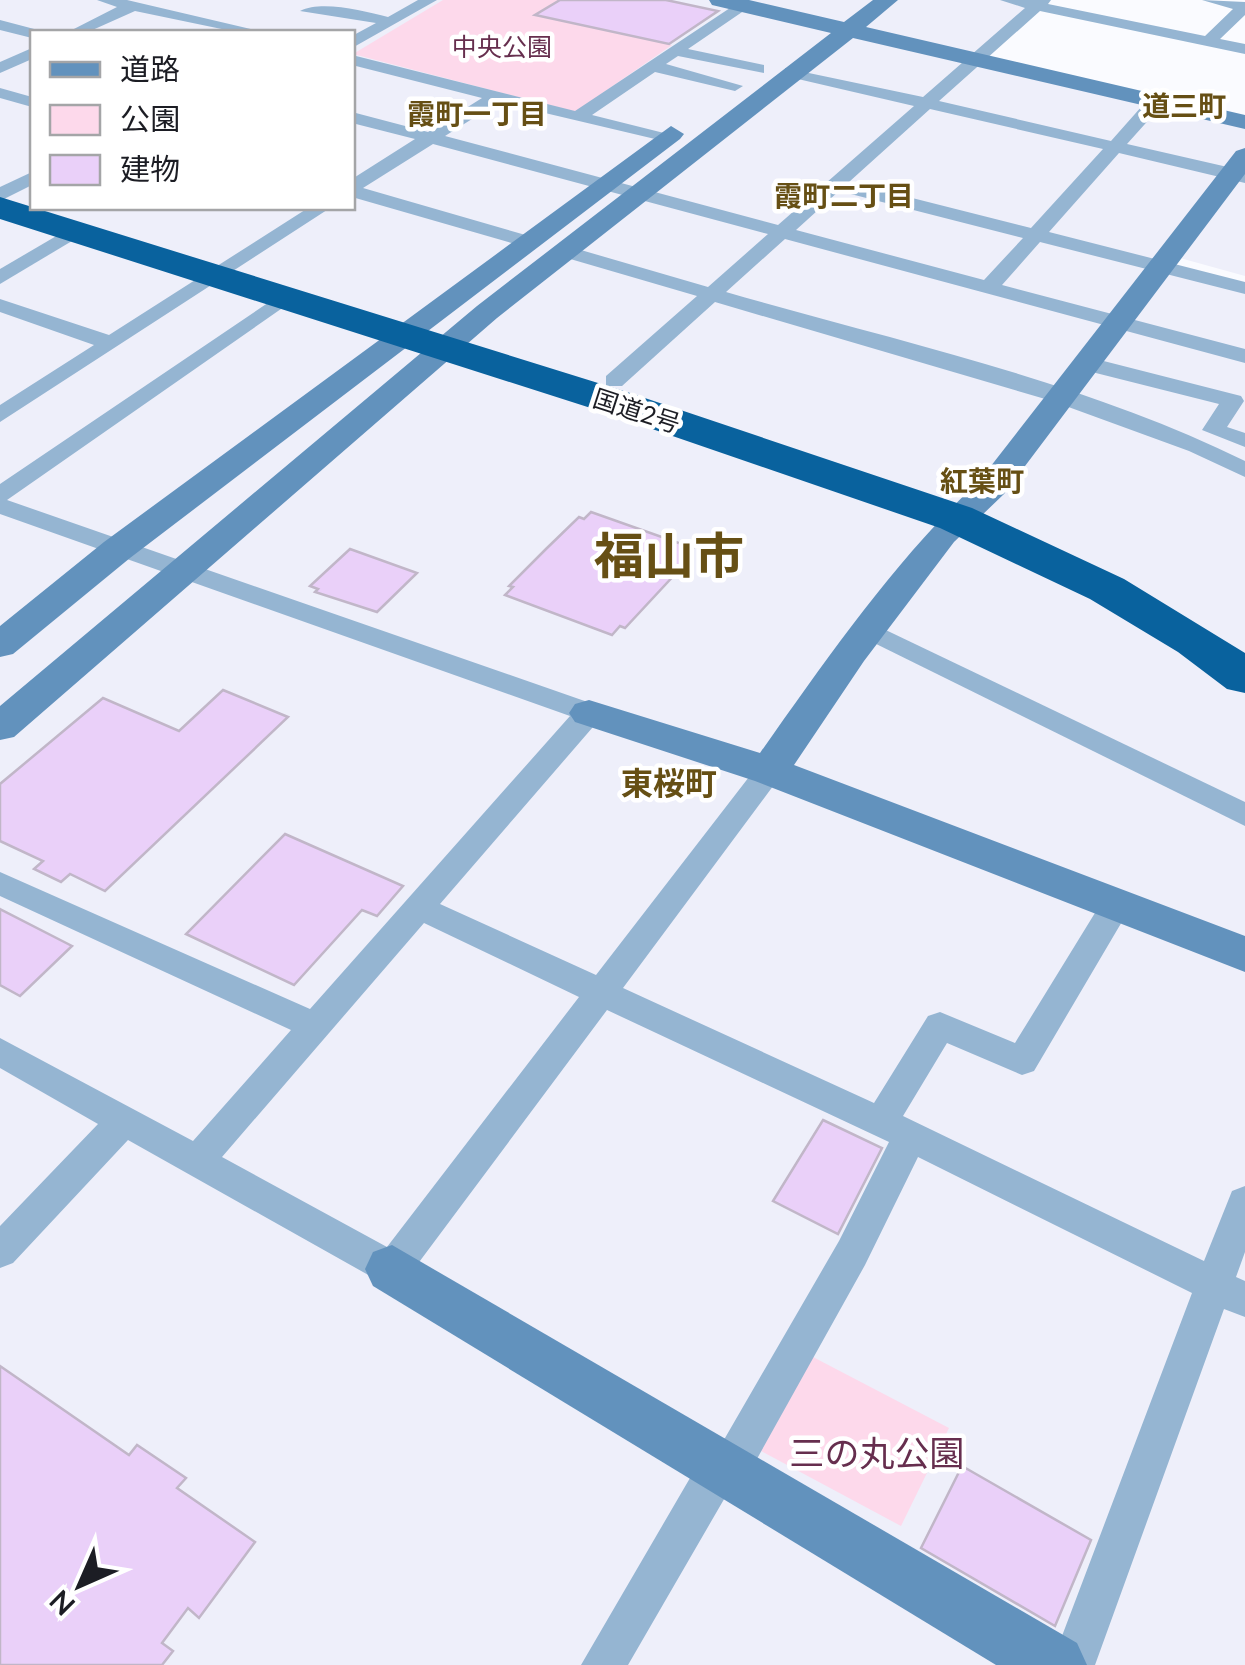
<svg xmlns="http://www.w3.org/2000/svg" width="1245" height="1665" viewBox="0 0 1245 1665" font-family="Lato,'Noto Sans JP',sans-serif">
  <rect width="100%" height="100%" fill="#fafbff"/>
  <g fill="#eeeffa" fill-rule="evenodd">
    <path d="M0 0H1045L980 58 1245 119V166L1169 264 1245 286V1665H0ZM32 32H352V208H32Z"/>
    <polygon points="1240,181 1245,182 1245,276 1180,258"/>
  </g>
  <g fill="#fdd9eb">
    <polygon points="443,0 562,0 538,14 672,45 575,112 353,54"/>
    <polygon points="813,1357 949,1428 901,1526 761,1451"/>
  </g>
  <g fill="#ead0f9" stroke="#c1b6c8" stroke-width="2.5">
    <polygon points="560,0 666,0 718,11 669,44 535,15"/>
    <polygon points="591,512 693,548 686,555 691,557 625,628 620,626 612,635 505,595 513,587 509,586 546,549 579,517 584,519"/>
    <polygon points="350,549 417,573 377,612 315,592 318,589 310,586"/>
    <polygon points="223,690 288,717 105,891 70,874 61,882 34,869 43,861 0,841 0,784 103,698 179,731"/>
    <polygon points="285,834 403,886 377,916 362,910 294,985 186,934"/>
    <polygon points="0,909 72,946 20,996 0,985"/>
    <polygon points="823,1120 882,1148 838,1234 773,1201"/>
    <polygon points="0,1366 129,1455 137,1445 186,1478 177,1488 255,1542 199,1618 188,1608 162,1643 173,1651 162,1665 0,1665"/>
    <polygon points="962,1466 1091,1540 1055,1626 921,1548"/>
  </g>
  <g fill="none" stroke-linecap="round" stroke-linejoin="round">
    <g fill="#95b5d2" fill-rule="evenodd">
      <polygon points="97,0 127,0 264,32 236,32 135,11 88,32 68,32 117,7"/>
      <path d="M418 0H437L352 48V36L376 23 300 11C322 0 363 11 388 17Z"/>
      <path d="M1000 0H1051L1048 4 1205 36 1233 9 1202 0 1245 2V15L1220 39 1245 44V54L1040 11 939 101 1111 141 1150 97H1162V105L1127 144 1245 171V183L1119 153 1049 232 1245 282V294L1040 242 1002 285 1245 349V363L785 239 726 292C899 342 1083 381 1245 461V477L1189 451 1052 401 715 302 622 386H606V376L697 296 560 256V248H574L708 287 768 234 433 144 363 188 536 238V246H522L352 197V179L415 139 352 123V112L428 132 482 98 352 65V55L575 111 742 0 748 2V8L688 49 764 65V73L678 56 666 64 743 86 735 91 655 72 592 115 672 135V143L499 102 445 136 778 225 914 106 785 76V68L923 97 1025 8ZM930 109 1103 149 1031 228 849 182ZM839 191 1023 238 984 280 796 230Z"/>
      <polygon points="0,20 38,30 40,32 32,32 32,38 0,30"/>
      <polygon points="32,48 32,59 0,73 0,62"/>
      <polygon points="0,88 32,97 32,107 0,98"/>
      <polygon points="32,172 32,185 0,201 0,187"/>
      <polygon points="308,208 330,208 0,422 0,405 94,345 0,312 0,299 109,335"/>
      <polygon points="70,228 87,232 0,284 0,269"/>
      <path d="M284 292 291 294V302L7 500 599 706 603 713 599 720 440 904 596 975 759 764H779L783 771 779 778 623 988 874 1103 928 1016 940 1012 1015 1043 1106 895H1128L1133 903 1034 1071 1022 1075 947 1043 903 1116 1204 1261 1232 1191 1245 1186V1252L1236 1277 1245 1281V1317L1224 1309 1095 1665H1051L1192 1293 918 1157 865 1265 753 1466 734 1482 628 1665H581L704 1454 725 1438 839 1241 889 1142 607 1010 405 1281 392 1286 379 1281 128 1140 13 1263 0 1268V1226L98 1124 0 1068V1038L193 1141 291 1030 0 896V872L310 1009 570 716 0 514V484ZM424 923 579 997 387 1247 222 1157Z"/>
      <polygon points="1084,356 1241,396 1244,401 1227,427 1245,433 1245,447 1202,430 1219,404 1076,368 1076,358"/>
      <polygon points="869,622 1245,802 1245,826 860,636 856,630 860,624"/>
    </g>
    <g fill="#6292bd" fill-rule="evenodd">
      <polygon points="709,0 749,0 844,22 873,0 898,0 866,27 1245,115 1245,129 853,38 497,318 14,737 0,740 0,706 477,306 831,33 712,5"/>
      <polygon points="671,126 684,134 680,139 130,558 13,654 0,657 0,626 104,542"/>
      <path d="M1245 148V174L1004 494 954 542 864 661 794 765 1245 936V972L755 781 575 722 569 713 575 704 589 700 760 753C828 657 894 561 980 480L1236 151Z"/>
      <polygon points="392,1245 1077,1643 1087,1665 996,1665 373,1286 365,1269 373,1252"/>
    </g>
    <polygon fill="#09629e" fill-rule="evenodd" points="0,197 627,392 972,508 1124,579 1245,653 1245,693 1227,689 1178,652 1090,599 940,528 597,410 0,219"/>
  </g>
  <g text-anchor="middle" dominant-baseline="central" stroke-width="9" stroke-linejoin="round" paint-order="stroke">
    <g font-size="25" fill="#662e4e" stroke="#fff">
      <text x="502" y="46">中央公園</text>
    </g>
    <g font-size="25" fill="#1c1d24" stroke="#fff">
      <text transform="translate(637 410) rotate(18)">国道2号</text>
    </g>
    <g font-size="28" font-weight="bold" fill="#664f14" stroke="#fff">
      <text x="1184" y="105">道三町</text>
      <text x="477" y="113">霞町一丁目</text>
      <text x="844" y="195">霞町二丁目</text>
      <text x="982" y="480">紅葉町</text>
    </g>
    <g font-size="32" font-weight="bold" fill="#664f14" stroke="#fff">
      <text x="669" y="782">東桜町</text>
    </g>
    <g font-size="35" fill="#662e4e" stroke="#fff">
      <text x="877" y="1452">三の丸公園</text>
    </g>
    <g font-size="50" font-weight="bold" fill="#664f14" stroke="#fff">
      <text x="669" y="555">福山市</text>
    </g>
  </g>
  <rect x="30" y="30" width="325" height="180" fill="#ffffff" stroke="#a4a5a7" stroke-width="2.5"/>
  <rect x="50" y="62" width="50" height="15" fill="#6292bd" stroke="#a4a5a7" stroke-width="2.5"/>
  <text x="120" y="80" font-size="30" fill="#1c1d24">道路</text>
  <rect x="50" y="105" width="50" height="30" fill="#fdd9eb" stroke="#a4a5a7" stroke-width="2.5"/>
  <text x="120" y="130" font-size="30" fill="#1c1d24">公園</text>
  <rect x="50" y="155" width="50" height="30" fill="#ead0f9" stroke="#a4a5a7" stroke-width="2.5"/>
  <text x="120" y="180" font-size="30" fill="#1c1d24">建物</text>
  <g transform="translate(80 1585) rotate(225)" stroke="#ffffff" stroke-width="8" paint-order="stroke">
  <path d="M0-8L18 38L0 25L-18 38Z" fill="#1c1d24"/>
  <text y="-15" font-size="28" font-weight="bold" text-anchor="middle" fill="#1c1d24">N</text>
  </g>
</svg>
